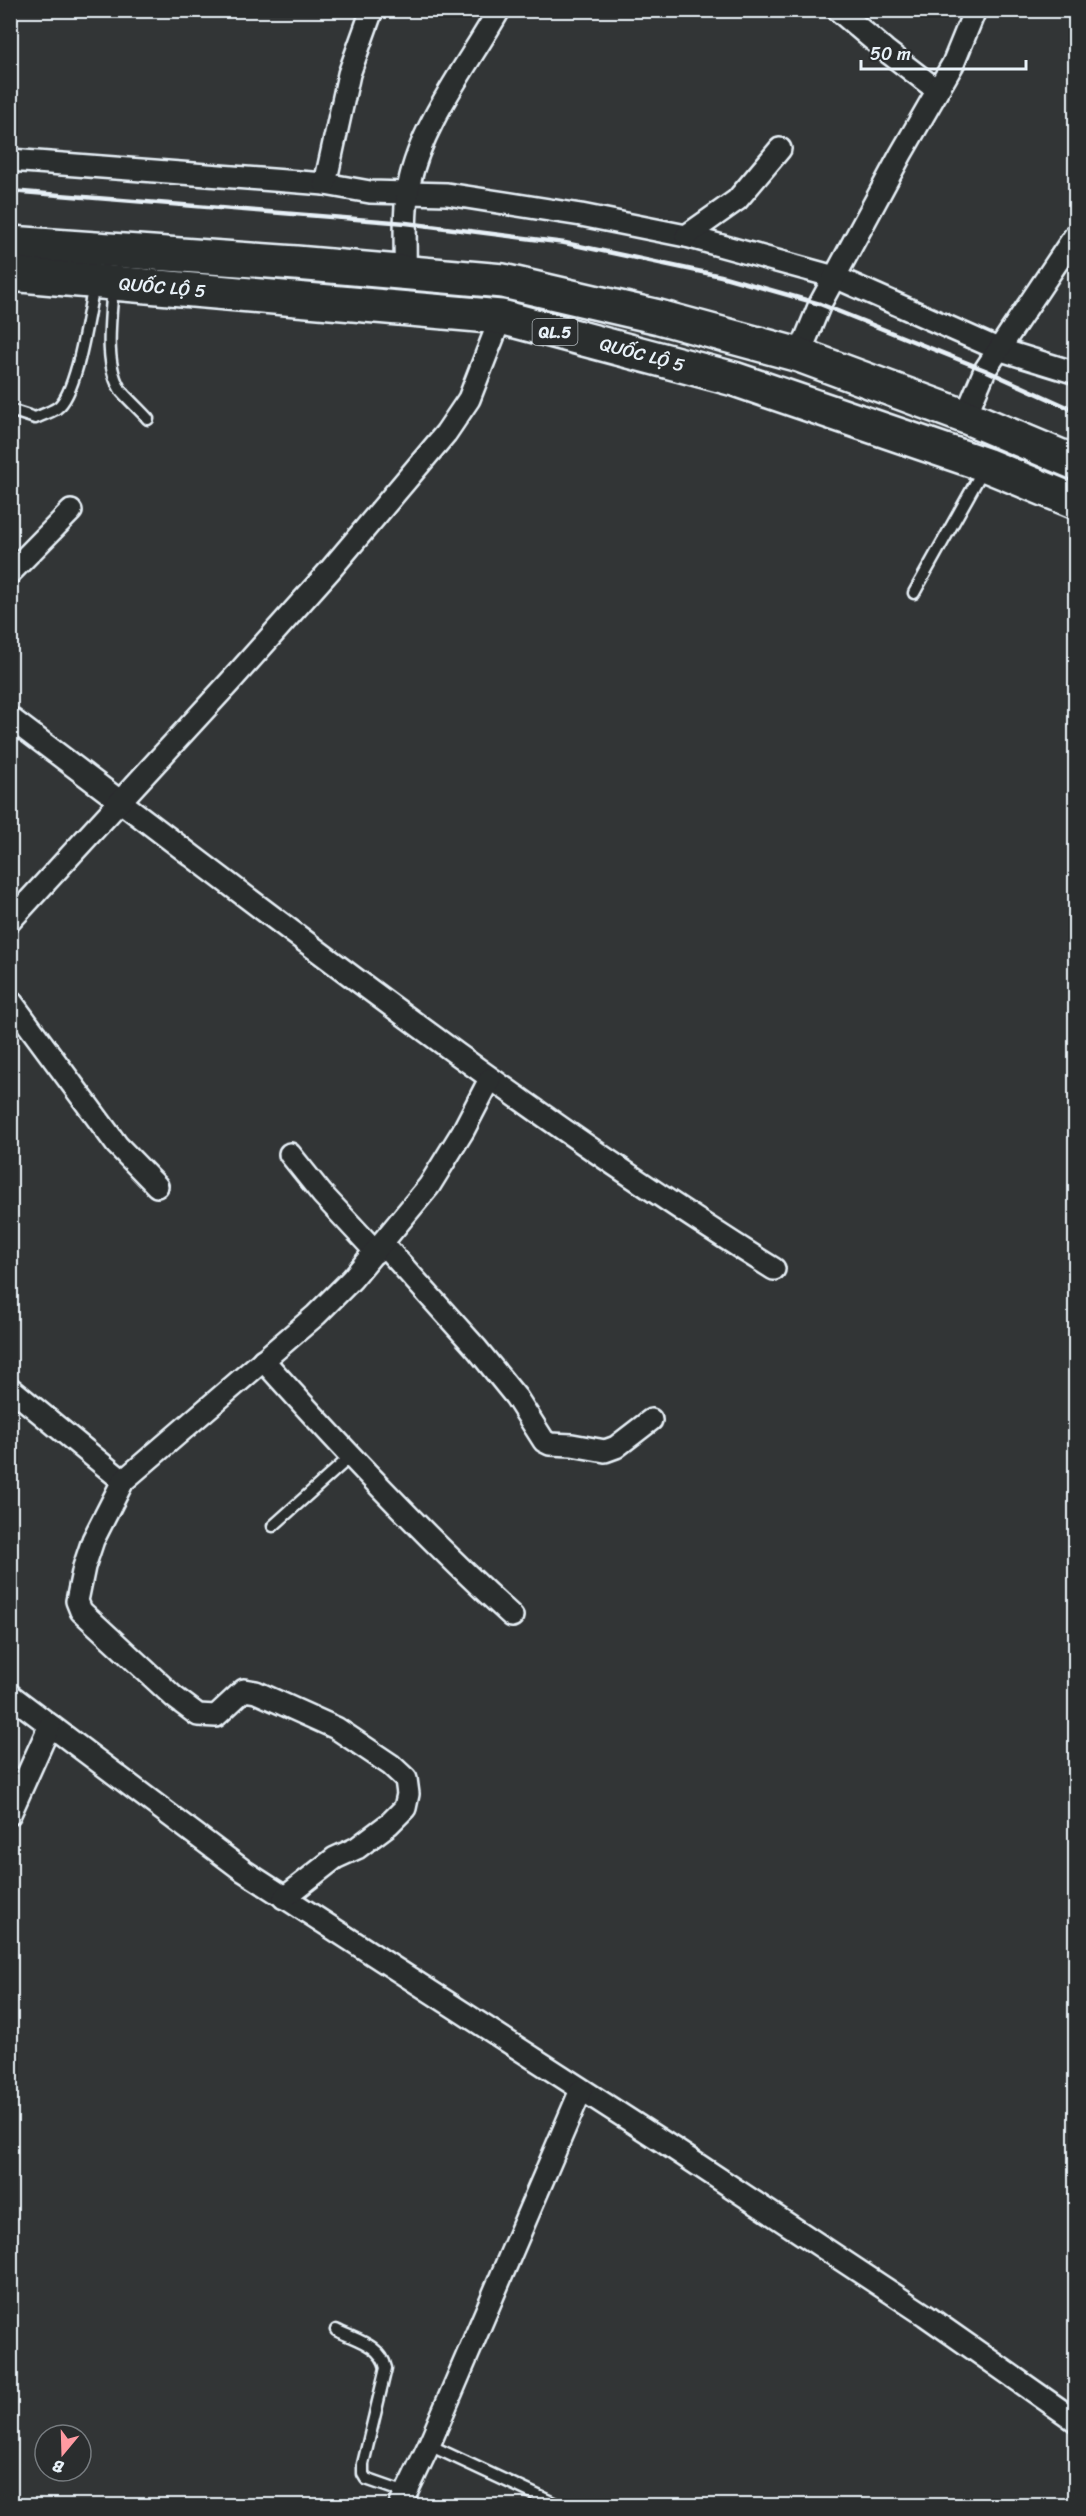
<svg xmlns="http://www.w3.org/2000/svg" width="1086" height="2516" viewBox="0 0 1086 2516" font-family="Sriracha,sans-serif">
  <rect width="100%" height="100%" fill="#323536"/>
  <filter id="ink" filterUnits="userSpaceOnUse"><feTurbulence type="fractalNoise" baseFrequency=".0167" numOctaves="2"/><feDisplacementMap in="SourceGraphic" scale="12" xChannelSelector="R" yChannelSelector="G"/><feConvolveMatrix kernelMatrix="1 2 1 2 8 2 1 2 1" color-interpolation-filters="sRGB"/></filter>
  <g filter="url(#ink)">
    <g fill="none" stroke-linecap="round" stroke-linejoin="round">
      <g stroke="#e8f1f8" stroke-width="15">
        <g id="service">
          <path d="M113 286C111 316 103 366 122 392 130 401 140 410 148 419"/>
          <path d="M10 410 35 418C42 415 51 412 57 408 78 393 88 312 94 285"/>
          <polyline points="914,593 984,468"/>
          <polyline points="273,1526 350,1457"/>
          <path d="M336 2330C356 2340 381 2345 386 2368L363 2464V2474L366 2479 406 2493"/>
          <polyline points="429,2445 560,2506"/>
        </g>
      </g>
      <g stroke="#e8f1f8" stroke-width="26">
        <g id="minor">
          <polyline points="838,10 885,50 937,90"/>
          <polyline points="10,160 325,184 370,192 447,194 581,215 686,236 835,277 998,349 1076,373"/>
          <polyline points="325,184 349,74 372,10"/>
          <polyline points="686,236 737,200 780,149"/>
          <path d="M405 272C406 244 403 213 409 185 421 124 468 65 499 10"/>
          <polyline points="799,355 820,304 901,154 953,64 975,10"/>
          <polyline points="965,417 985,370 1076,234"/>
          <polyline points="10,573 71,511"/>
          <path d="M10 718C261 907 508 1103 774 1269"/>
          <polyline points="10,921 229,683 331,569 446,433 469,399 501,317"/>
          <polyline points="10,1000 117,1145 157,1186"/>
          <polyline points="290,1154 322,1194 376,1252"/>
          <polyline points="383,1244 477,1349 516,1397 544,1441 550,1444 572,1445 605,1451 616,1447 651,1420"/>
          <path d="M263 1360C343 1449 424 1536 512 1616"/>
          <polyline points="10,1388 123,1481"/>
          <polyline points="10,1695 244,1871 674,2149 925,2315 1076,2421"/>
          <polyline points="10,1814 50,1725"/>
          <polyline points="284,1898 335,1858 357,1848 389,1824 405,1808 408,1794 406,1779 391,1765 336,1728 256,1692 244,1690 216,1716 198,1715 174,1697 81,1611 77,1601 84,1567 93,1540 123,1481 316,1315 352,1279 429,1186 463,1131 490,1079"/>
          <polyline points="400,2506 429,2445 581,2090"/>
        </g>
      </g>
      <g stroke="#e8f1f8" stroke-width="38">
        <g id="trunk">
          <polyline points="10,243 296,263 503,281 659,317 799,355 969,418 1076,463"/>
          <path id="s1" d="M10 274 501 317 734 379 986 465 1076 502"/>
        </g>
      </g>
      <use href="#service" stroke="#2a2d2e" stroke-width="10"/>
      <use href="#minor" stroke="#2a2d2e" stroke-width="21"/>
      <use href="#trunk" stroke="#2a2d2e" stroke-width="33"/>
      <polyline stroke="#e8f1f8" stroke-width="4.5" points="10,191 406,223 565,243 721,276 820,304 985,370 1076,411"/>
    </g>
  </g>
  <g text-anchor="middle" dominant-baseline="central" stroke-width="4.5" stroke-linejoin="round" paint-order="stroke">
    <rect fill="#2a2d2e" stroke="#afb6bb" stroke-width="1.5" x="532.5" y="319" width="45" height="26" rx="4.5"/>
    <g font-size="16" font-weight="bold" fill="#e8f1f8">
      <text x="555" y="332">QL.5</text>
    </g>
    <g font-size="18" fill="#e8f1f8" stroke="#2a2d2e">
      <text stroke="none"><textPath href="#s1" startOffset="153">QUỐC LỘ 5</textPath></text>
      <text stroke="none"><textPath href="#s1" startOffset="639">QUỐC LỘ 5</textPath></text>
    </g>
  </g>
  <rect width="1086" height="2516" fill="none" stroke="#2a2d2e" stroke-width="36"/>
  <rect x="18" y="18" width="1050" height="2480" fill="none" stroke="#e8f1f8" stroke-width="2" filter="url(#ink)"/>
  <g transform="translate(63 2453) rotate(199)"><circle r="28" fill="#2a2d2e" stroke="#767b7f" stroke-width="1.5"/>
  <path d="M0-4.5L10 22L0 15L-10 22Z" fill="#ff9aa2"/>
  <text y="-9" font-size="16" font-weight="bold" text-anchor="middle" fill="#e8f1f8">B</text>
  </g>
  <path d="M861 60v9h165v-9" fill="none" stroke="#e8f1f8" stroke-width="3"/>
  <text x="870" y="60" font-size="18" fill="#e8f1f8" stroke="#2a2d2e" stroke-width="4.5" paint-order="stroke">50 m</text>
</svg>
